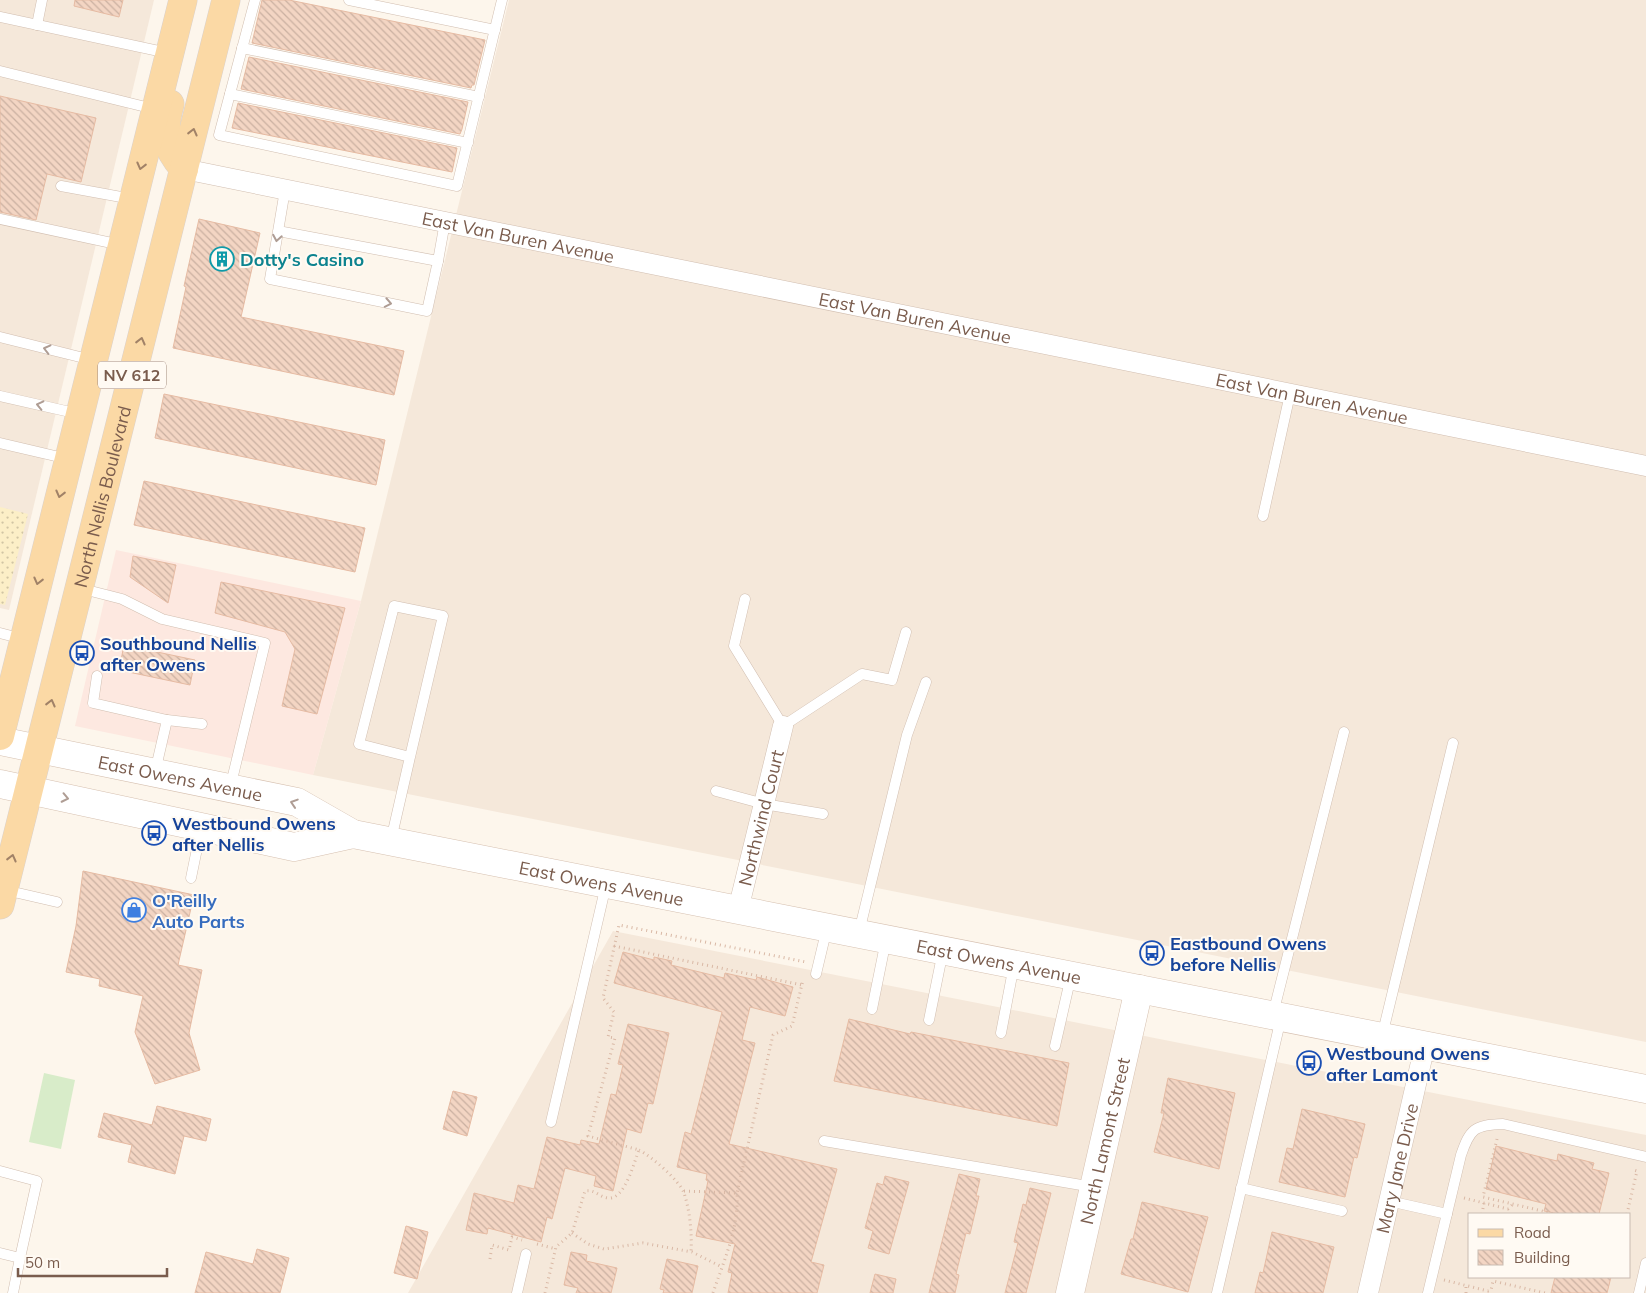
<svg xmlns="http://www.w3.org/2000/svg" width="1646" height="1293" viewBox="0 0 1646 1293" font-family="Mulish,sans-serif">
  <defs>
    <pattern id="sand-dots" width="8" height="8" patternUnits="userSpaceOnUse" patternTransform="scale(1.25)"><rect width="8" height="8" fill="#fcefc7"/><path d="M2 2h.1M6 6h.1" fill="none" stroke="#d1c5a4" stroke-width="1.8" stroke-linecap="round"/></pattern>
    <pattern id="building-back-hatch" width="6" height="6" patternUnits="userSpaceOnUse" patternTransform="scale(1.25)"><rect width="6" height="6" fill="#f3d5c3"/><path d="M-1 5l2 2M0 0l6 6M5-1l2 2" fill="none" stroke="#cab0a1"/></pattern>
  </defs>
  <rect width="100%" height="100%" fill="#fdf6ec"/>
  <g fill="#f5e8da" fill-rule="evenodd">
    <polygon points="0,0 154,0 9,610 0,608"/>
    <polygon points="509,0 1646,0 1646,1042 313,775 361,601"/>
    <path d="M613 931 1646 1135V1293H408ZM1470 1214H1630V1277H1470Z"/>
  </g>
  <polygon fill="#fde8e0" points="116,550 361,601 313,775 75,726"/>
  <polygon fill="url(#sand-dots)" points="0,507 28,514 5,605 0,604"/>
  <polygon fill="#d8ecc9" points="44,1073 75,1080 61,1149 29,1142"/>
  <g fill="url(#building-back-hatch)" stroke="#e6bba3">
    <polygon points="75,0 123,0 119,17 74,6"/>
    <polygon points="262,0 289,0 485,40 474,85 472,85 471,88 252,43"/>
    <polygon points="249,57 468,102 462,129 460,134 241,89"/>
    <polygon points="0,96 96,118 81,182 47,174 36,220 0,212"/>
    <polygon points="238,103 457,148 452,172 232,128"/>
    <polygon points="199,219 260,233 241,317 404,351 394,395 173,348 186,287 184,286"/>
    <polygon points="164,394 385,440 376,485 155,438"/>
    <polygon points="144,481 365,528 355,572 134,525"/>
    <polygon points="133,556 176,565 168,603 130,577"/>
    <polygon points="221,582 345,608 317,714 282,706 295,649 285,632 215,613"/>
    <polygon points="124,645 195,660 190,685 119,670"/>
    <polygon points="83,871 194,895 178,965 202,970 189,1033 200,1070 155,1084 135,1032 143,996 99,986 100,979 66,972 76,926"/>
    <polygon points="623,952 654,960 654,957 672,961 671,965 724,978 725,973 756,980 757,977 793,987 785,1016 750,1007 742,1040 755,1043 729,1144 837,1169 811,1262 824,1265 817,1293 728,1293 732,1273 728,1272 735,1244 696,1236 708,1181 706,1180 707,1174 677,1167 685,1132 691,1134 722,1012 614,983"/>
    <polygon points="849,1019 910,1034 911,1032 1069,1063 1057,1126 834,1081"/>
    <polygon points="628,1024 669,1033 653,1104 648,1103 641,1133 627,1129 613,1191 594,1186 596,1176 565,1168 552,1219 547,1217 541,1242 488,1228 487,1234 466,1230 474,1193 514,1203 518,1185 534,1189 547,1137 580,1145 581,1140 599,1144 611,1094 616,1095 623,1065 618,1064"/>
    <polygon points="1168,1078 1235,1093 1219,1169 1154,1152 1164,1113 1161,1113"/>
    <polygon points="453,1091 477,1097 467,1136 443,1129"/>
    <polygon points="157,1106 211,1119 206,1141 184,1136 175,1174 128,1162 132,1145 98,1137 104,1113 152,1125"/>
    <polygon points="1302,1109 1365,1124 1357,1158 1354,1157 1345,1197 1279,1182 1287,1148 1293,1149"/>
    <polygon points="1496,1146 1557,1161 1558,1154 1594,1163 1592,1169 1609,1173 1599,1214 1559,1214 1544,1211 1546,1204 1486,1189"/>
    <polygon points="959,1174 980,1179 976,1196 979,1196 970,1234 966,1233 956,1274 959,1275 955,1293 929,1293"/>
    <polygon points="885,1176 909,1182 889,1254 868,1248 873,1231 865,1228 877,1183 883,1185"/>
    <polygon points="1030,1188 1051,1193 1026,1293 1005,1293 1018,1243 1014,1242 1023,1204 1026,1205"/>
    <polygon points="1142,1202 1208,1217 1188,1292 1121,1274 1131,1239 1133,1239"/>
    <polygon points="406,1226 428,1232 417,1279 394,1273"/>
    <polygon points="1272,1232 1334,1247 1323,1293 1255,1293 1260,1272 1263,1273"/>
    <polygon points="257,1249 289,1258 280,1293 195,1293 206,1252 253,1264"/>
    <polygon points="571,1252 587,1255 586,1261 617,1268 611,1293 576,1293 578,1288 564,1285"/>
    <polygon points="667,1259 698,1266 692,1293 663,1293 664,1290 660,1289"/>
    <polygon points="875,1274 896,1279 893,1293 870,1293"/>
    <polygon points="1555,1277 1611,1277 1607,1293 1551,1293"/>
  </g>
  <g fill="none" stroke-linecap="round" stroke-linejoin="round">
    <g stroke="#d1beb0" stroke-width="11">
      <g id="lane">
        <polyline points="255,0 219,135 457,186 502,0"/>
        <polyline points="349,0 495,30"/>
        <polyline points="0,17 168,53"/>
        <polyline points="37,25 42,0"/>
        <polyline points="242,48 479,97"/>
        <polyline points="0,71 154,109"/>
        <polyline points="230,94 468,143"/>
        <polyline points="61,186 132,199"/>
        <polyline points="0,219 121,245"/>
        <polyline points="278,231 438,261 427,311 270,279 285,190"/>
        <polyline points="438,261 445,222"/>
        <polyline points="0,337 92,360"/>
        <polyline points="0,396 79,414"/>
        <polyline points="0,443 68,459"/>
        <polyline points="1263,516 1290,394"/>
        <polyline points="79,588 122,599 162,619 265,643 230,788"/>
        <polyline points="745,599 734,646 783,726 862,674 892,680 906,632"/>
        <polyline points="0,633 23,639"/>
        <polyline points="97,676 93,703 167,720 155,772"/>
        <polyline points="167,720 202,724"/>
        <polyline points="716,791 764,804 823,814"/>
        <polyline points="391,840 410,757 359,744 394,606 443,616 410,757"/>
        <polyline points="191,878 201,829"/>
        <polyline points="5,890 57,902"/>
        <polyline points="859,932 907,735 926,682"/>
        <polyline points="816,974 827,928"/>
        <polyline points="872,1009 886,940"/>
        <polyline points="1273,1014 1344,732"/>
        <polyline points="929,1020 943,951"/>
        <polyline points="1001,1033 1014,965"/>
        <polyline points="1382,1036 1453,743"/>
        <polyline points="1055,1046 1071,976"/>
        <polyline points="551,1122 606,885"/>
        <polyline points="824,1141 1093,1187"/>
        <polyline points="0,1171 37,1181 20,1258 0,1253"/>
        <polyline points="1241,1188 1342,1211"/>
        <polyline points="1389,1201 1447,1214"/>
        <polyline points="13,1293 20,1258"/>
        <polyline points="517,1293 526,1254"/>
        <polyline points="1217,1293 1281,1018"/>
        <path d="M1428 1293 1461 1155C1470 1129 1474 1125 1503 1124L1646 1157"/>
        <polyline points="1639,1293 1646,1263"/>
      </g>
    </g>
    <g stroke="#d1beb0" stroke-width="21">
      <g id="street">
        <path id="s1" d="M184 169 1646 466"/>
        <path id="s2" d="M738 910 783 726"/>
        <path id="s3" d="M1368 1293 1425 1045"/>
      </g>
    </g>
    <g stroke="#d6c0b0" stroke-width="29">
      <g id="secondary">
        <path id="s4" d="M0 741 297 802 353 834 1646 1089"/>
        <polyline points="0,784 294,847 353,834"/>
        <path id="s5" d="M1070 1293 1139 989"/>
      </g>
    </g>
    <g stroke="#dad1cd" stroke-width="29">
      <g id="primary">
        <path d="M170 104C162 132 165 147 184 169"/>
        <polyline points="0,736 183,0"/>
        <path id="s6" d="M0 905 226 0"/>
      </g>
    </g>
    <g stroke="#d9b8a5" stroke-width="3" stroke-dasharray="1 4" stroke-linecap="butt">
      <polyline points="614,946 802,985"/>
      <polyline points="1497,1139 1483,1197 1555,1214"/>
      <path d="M639 1150C651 1156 680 1181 684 1193 690 1211 692 1233 691 1252"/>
      <polyline points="684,1191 737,1193"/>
      <polyline points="1464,1198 1508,1209 1513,1204"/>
      <polyline points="1482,1214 1484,1203"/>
      <polyline points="1627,1214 1637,1171 1634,1170"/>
      <polyline points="572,1233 588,1244 604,1249 643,1243 692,1252 722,1267"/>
      <polyline points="537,1244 556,1249"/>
      <polyline points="490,1259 492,1245 509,1250 512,1237 522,1240"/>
      <polyline points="1444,1280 1488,1291 1491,1290 1493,1281 1545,1293"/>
      <path d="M545 1293 556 1247 572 1233 585 1191C595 1189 599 1197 608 1198 625 1200 634 1162 639 1150L588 1136 615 1038 608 1037 614 1012 603 998 619 925 806 962"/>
      <path d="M713 1293C724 1260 739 1228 737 1193L773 1035 792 1026 803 980"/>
      <polyline points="1466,1293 1466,1285"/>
    </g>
    <use href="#lane" stroke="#fff" stroke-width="10"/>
    <use href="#street" stroke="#fff" stroke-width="20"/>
    <use href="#secondary" stroke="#fff" stroke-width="28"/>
    <use href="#primary" stroke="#fbd9a5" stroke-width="28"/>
  </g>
  <defs><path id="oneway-chevron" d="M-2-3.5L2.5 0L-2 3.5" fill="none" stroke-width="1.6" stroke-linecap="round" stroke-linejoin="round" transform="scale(1.25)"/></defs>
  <g stroke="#a18267">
    <use href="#oneway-chevron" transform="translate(193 132) rotate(-76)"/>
    <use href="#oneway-chevron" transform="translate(141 166) rotate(104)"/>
    <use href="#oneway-chevron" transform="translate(141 341) rotate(-76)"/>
    <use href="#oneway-chevron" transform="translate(60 494) rotate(104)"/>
    <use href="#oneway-chevron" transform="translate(38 581) rotate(104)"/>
    <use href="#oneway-chevron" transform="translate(51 703) rotate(-76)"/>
    <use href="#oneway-chevron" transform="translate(12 858) rotate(-76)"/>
  </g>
  <g stroke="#af9d94">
    <use href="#oneway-chevron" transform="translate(277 238) rotate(100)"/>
    <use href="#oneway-chevron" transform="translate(388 303) rotate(11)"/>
    <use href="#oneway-chevron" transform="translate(47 349) rotate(-166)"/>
    <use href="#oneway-chevron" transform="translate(40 405) rotate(-167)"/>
    <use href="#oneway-chevron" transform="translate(65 798) rotate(12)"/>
    <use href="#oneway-chevron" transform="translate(294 803) rotate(-162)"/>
  </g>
  <defs>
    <g id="building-ring" transform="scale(1.25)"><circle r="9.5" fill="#fffaf3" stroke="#0f9aa8" stroke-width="1.5"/><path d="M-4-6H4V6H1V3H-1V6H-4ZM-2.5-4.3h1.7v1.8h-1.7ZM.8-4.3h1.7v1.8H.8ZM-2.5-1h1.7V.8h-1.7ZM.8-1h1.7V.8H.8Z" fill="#0f9aa8"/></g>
    <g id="bus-ring" transform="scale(1.25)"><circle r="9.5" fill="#fffaf3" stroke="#1a4fb4" stroke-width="1.5"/><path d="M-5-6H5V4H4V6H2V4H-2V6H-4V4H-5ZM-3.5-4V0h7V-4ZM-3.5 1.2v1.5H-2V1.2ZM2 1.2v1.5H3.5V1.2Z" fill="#1a4fb4"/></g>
    <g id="shop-ring" transform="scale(1.25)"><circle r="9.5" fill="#fffaf3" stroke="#3f7fe0" stroke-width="1.5"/><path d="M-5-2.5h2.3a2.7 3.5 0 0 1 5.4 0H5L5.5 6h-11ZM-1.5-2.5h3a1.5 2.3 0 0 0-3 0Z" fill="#3f7fe0"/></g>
  </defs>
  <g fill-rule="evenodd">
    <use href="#building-ring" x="222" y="259"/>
    <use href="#bus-ring" x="82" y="653"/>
    <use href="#bus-ring" x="154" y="833"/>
    <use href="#shop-ring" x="134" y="910"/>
    <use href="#bus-ring" x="1152" y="953"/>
    <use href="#bus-ring" x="1309" y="1063"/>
  </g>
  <g text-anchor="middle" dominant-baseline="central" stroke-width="4" stroke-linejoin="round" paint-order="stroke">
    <rect fill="#fffaf3" stroke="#a28b7f" stroke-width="1" x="98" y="361.5" width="68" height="27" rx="4"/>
    <g font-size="16" font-weight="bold" fill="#7a5c4d">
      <text x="132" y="375">NV 612</text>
    </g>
    <g font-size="18" fill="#7a5c4d" stroke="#fffaf3">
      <text stroke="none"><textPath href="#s1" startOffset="341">East Van Buren Avenue</textPath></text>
      <text stroke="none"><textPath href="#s1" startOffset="746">East Van Buren Avenue</textPath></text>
      <text stroke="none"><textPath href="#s1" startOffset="1151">East Van Buren Avenue</textPath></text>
      <text stroke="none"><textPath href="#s6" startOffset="421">North Nellis Boulevard</textPath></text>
      <text stroke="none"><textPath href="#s4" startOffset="184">East Owens Avenue</textPath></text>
      <text stroke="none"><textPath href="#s2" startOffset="95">Northwind Court</textPath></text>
      <text stroke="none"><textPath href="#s4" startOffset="621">East Owens Avenue</textPath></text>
      <text stroke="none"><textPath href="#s4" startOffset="1026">East Owens Avenue</textPath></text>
      <text stroke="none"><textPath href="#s5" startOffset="156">North Lamont Street</textPath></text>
      <text stroke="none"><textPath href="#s3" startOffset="128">Mary Jane Drive</textPath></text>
    </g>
    <g font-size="18" font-weight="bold" fill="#0d838f" stroke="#fffaf3" text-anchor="start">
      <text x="240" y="259">Dotty's Casino</text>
    </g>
    <g font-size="18" font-weight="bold" fill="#164399" stroke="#fffaf3" text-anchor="start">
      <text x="100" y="643">Southbound Nellis<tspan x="100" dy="21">after Owens</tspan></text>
      <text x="172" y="823">Westbound Owens<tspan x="172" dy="21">after Nellis</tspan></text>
      <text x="1170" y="943">Eastbound Owens<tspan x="1170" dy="21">before Nellis</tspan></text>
      <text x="1326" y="1053">Westbound Owens<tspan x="1326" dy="21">after Lamont</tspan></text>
    </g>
    <g font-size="18" font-weight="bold" fill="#366cbe" stroke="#fffaf3" text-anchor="start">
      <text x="152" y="900">O'Reilly<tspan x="152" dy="21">Auto Parts</tspan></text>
    </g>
  </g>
  <rect x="1468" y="1213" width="162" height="65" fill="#fffaf3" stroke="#cabbb1"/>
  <rect x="1478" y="1229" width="25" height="8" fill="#fbd9a5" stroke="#cabbb1"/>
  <text x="1514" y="1238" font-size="15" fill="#7a5c4d">Road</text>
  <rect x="1478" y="1250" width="25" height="15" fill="url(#building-back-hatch)" stroke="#cabbb1"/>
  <text x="1514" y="1263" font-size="15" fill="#7a5c4d">Building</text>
  <path d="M18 1268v8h149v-8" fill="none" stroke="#7a5c4d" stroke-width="2.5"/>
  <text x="25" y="1268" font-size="15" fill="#7a5c4d" stroke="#fffaf3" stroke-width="4" paint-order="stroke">50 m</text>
</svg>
